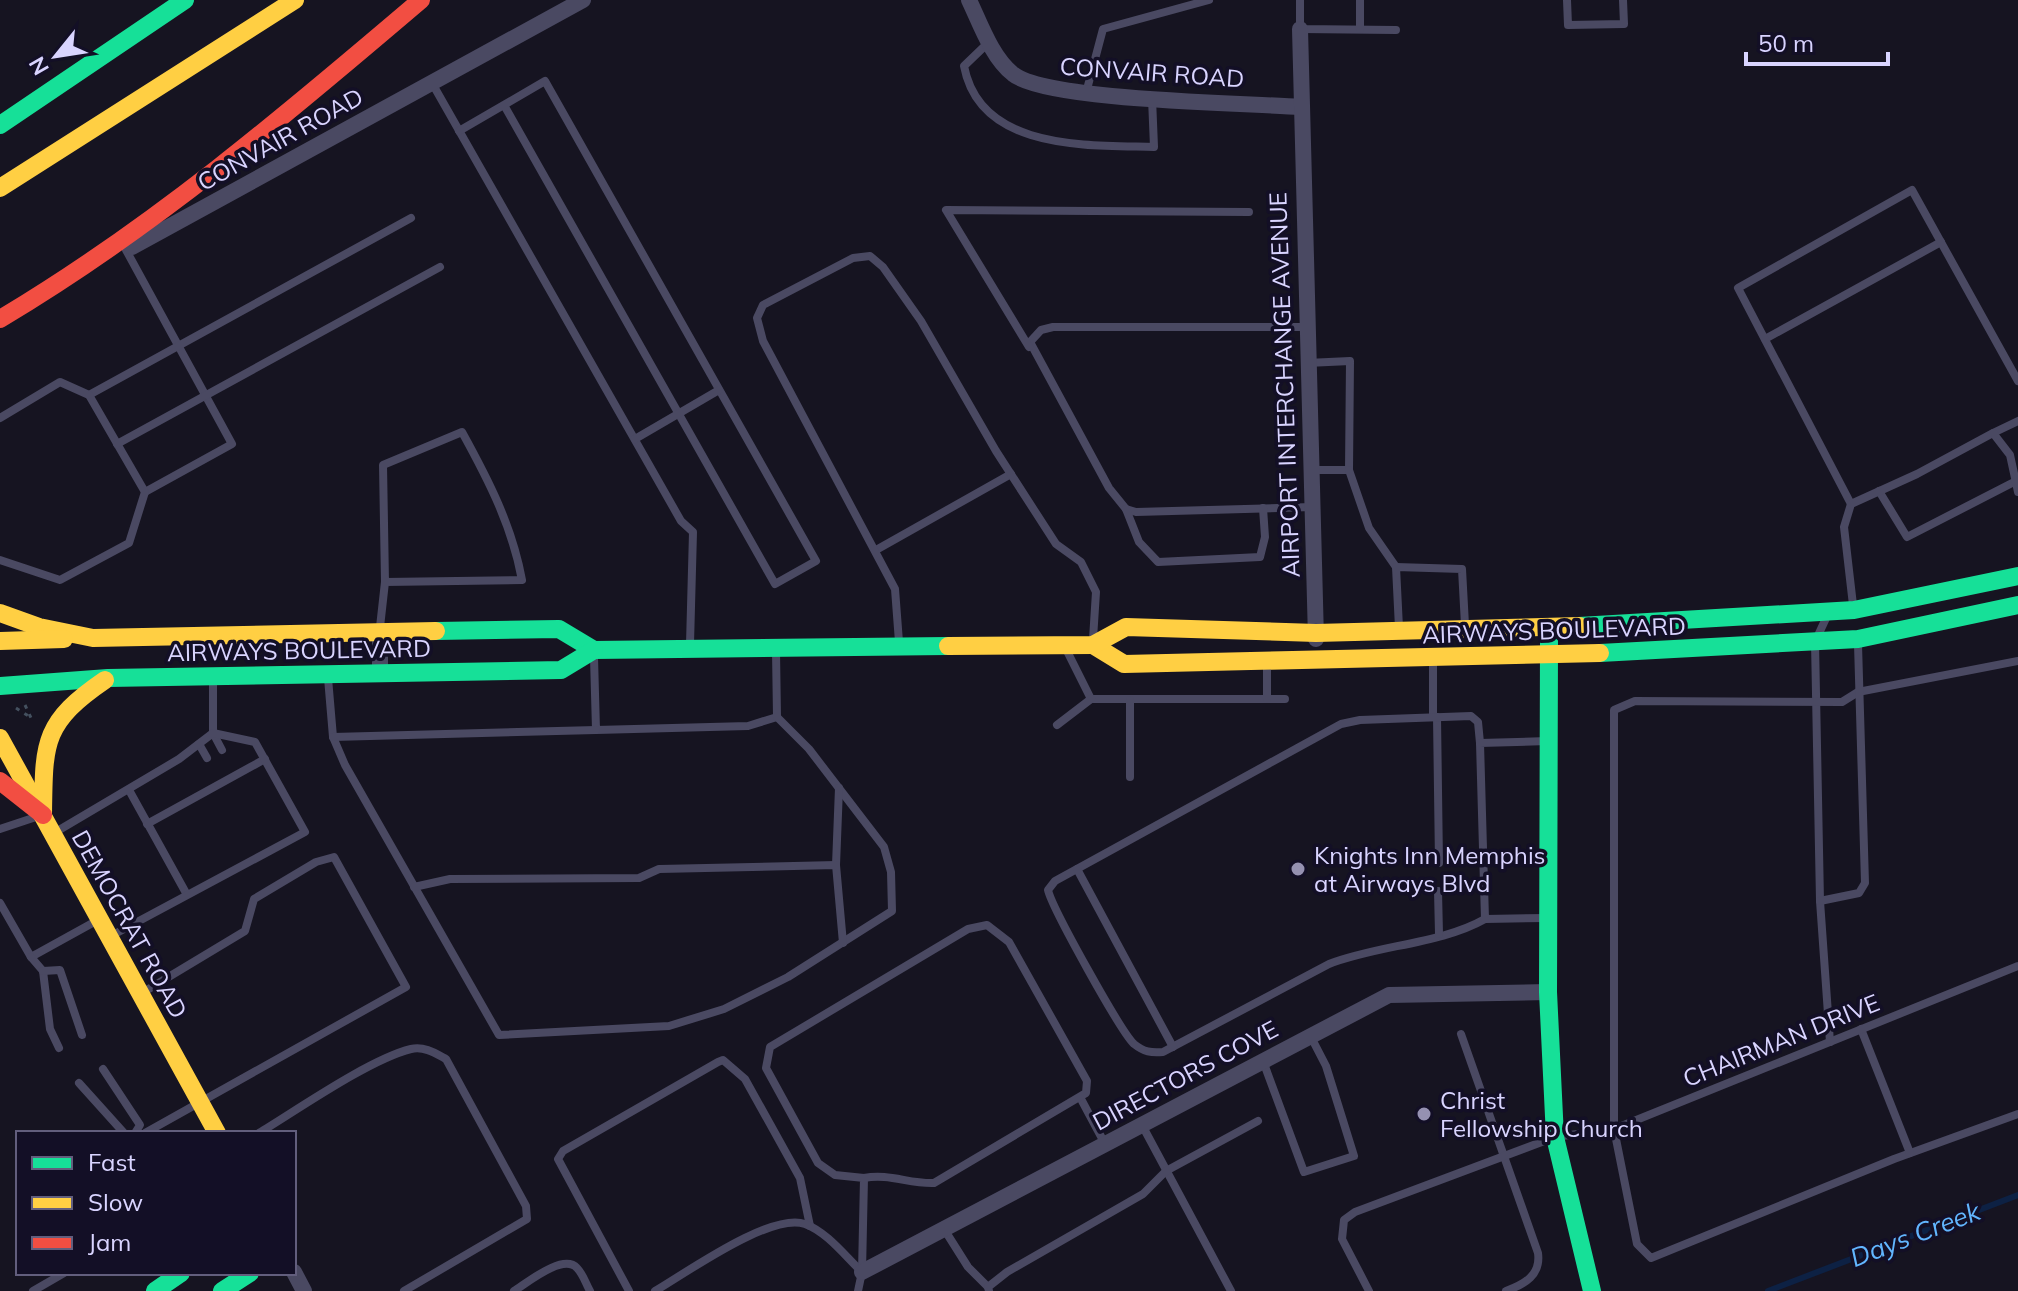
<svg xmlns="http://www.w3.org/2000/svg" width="2018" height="1291" viewBox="0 0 2018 1291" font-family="Mulish,sans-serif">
  <rect width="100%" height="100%" fill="#161421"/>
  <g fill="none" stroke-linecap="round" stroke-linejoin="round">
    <polyline stroke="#0d2144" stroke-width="6" points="1768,1291 2018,1195"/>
    <g stroke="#44505f" stroke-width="3" stroke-dasharray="4 6" stroke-linecap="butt">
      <polyline points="25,705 32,720"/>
      <polyline points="16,708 30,717"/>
    </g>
    <g stroke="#4a4962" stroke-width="8">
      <polyline points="1300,0 1300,29 1396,30"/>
      <polyline points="1360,0 1360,29"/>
      <polyline points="1567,0 1568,25 1624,24 1623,0"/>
      <path d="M989 42 964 66C980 151 1088 145 1154 147L1152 98"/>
      <polyline points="432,83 681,521 693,532 690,644"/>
      <polyline points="1086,93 1103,29 1209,0"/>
      <polyline points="459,131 545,81 816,561 775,584 504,105"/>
      <polyline points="126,250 232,444 145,492"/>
      <polyline points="1306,327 1053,327 1041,330 1030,342 1109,488 1126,509 1136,512 1312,507"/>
      <polyline points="1765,339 1941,242"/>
      <polyline points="1029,347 946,210 1249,212"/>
      <polyline points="1307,363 1350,361 1349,470 1311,470"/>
      <polyline points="89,395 411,218"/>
      <polyline points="0,418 60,382 89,395 145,492 129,543 60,580 0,560"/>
      <polyline points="1993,433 2018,421"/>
      <polyline points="635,439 719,390"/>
      <polyline points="117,444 440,267"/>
      <polyline points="1349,470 1369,528 1396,567"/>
      <polyline points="1879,491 1907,537 2016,481"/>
      <polyline points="1851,504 1738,288 1912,190 2018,381"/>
      <polyline points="1126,509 1139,542 1158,562 1260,557 1265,537 1263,508"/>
      <polyline points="876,550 1011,474"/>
      <polyline points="1853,605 1844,527 1851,504 1917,474 1993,433 2010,455 2018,492"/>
      <polyline points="1827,616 1815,642 1820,901 1830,1042"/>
      <path d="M380 627 385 582 383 465 462 432C489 481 512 526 522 580L385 582"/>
      <polyline points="1399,628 1396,567 1462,569 1465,625"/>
      <polyline points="899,642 895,589 763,341 757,318 763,305 853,258 870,256 883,267 921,321 996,451 1056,544 1081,562 1096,592 1093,639"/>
      <polyline points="1066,649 1091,699 1285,699"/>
      <polyline points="594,657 596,730 748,726 777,717"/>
      <polyline points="2018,661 1858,692 1842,702 1635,701 1614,710 1614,1129 1637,1244 1651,1258 1894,1159 2018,1114"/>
      <polyline points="1433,662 1433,717"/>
      <polyline points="1267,664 1267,699"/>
      <polyline points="328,678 333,737 345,765 499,1035 669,1026 724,1009 788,977 892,911 891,872 884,847 809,749 777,717 776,651"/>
      <polyline points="213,681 213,733 222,750"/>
      <polyline points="1437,717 1439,863"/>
      <polyline points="1057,725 1091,699"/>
      <polyline points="333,737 596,730"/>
      <path d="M1480 743 1478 722 1471 716 1360 720 1341 724 1055 881 1048 890C1052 908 1121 1032 1134 1044 1144 1052 1151 1053 1163 1052L1329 964C1378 945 1441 944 1485 919"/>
      <polyline points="199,744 207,758"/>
      <polyline points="1130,777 1130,700"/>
      <polyline points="129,790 186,893"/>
      <polyline points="147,824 265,759"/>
      <polyline points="0,829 39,816"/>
      <polyline points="54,833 179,759 213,733 255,742 305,832 111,936"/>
      <polyline points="836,865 839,788"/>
      <polyline points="1077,869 1173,1047"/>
      <polyline points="414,887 450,879 639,878 659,869 836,865 843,943"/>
      <polyline points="1438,891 1439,934"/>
      <polyline points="1820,901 1859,893 1865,883 1858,644"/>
      <polyline points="0,903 31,957 98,920"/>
      <polyline points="1547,918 1485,919 1480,743 1548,741"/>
      <polyline points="31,957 43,971 50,1029 59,1048"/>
      <polyline points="43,971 60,970 82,1035"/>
      <polyline points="142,993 245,931 254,899 316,862 334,857 406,987 145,1133"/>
      <polyline points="1861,1029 1910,1153"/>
      <path d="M1461 1034 1538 1253C1541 1275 1525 1284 1506 1291"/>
      <polyline points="1263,1061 1304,1172 1354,1156 1326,1066 1311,1037"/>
      <polyline points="103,1069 140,1125 135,1133"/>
      <polyline points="79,1083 124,1133"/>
      <polyline points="1081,1099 1105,1144"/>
      <polyline points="1142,1125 1231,1291"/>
      <path d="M259 1133C297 1110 370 1059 411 1049 424 1046 435 1053 446 1059L526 1206 527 1219 404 1291"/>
      <polyline points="944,1229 968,1267 988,1287"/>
      <polyline points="33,1291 64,1273"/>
      <path d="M514 1291C527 1283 563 1253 577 1268 583 1274 586 1284 590 1291"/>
      <polyline points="629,1291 558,1159 563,1151 718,1062 723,1060 745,1079 800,1178 810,1226"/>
      <path d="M655 1291C686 1273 771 1212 805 1224 827 1232 845 1256 862 1272"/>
      <path d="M858 1291 862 1272 864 1178 835 1175 818 1163 766 1068 770 1047 968 929 987 925 1009 942 1087 1081 1086 1093 934 1183C909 1184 889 1173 864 1178"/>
      <polyline points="989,1291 988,1287 1007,1272 1143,1194 1166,1171 1258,1121"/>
      <polyline points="1369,1291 1342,1239 1344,1220 1355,1212 1555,1137 1614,1129 2018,966"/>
    </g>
    <g stroke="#4a4962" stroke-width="16">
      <path d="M969 0C980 23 992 58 1013 74 1046 101 1247 103 1300 107"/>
      <polyline points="1300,29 1316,639"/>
      <polyline points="132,247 583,0"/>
      <polyline points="380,632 380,673"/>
      <polyline points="294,1272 304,1291"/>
      <polyline points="862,1272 1389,995 1548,992"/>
    </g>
    <g stroke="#16e098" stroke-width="18">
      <polyline points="0,125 185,0"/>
      <polyline points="1579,626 1854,610 2018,576"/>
      <polyline points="436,631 559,629 594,650 948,646"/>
      <polyline points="1549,641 1548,992 1555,1137 1592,1291"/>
      <polyline points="1600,653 1858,639 2018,605"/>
      <polyline points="0,686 108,678 561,670 594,650"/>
      <polyline points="155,1291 181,1273"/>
      <polyline points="222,1291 250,1273"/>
    </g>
    <g stroke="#ffcf43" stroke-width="18">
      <polyline points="0,188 295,0"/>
      <polyline points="0,613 39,627 93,638 436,631"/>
      <polyline points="0,641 64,639"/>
      <polyline points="1093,645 1124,664 1600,653"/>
      <polyline points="948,646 1093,645 1126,627 1316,633 1579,626"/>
      <polyline points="0,738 217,1133"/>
      <path d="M43 815C44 743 42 723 105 680"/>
    </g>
    <g stroke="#f24e42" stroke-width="18">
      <path d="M0 319C153 228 286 115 421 0"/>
      <polyline points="0,781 43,815"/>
    </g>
  </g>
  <g fill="#9591b1" stroke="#130f26" stroke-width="3">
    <circle cx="1298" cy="869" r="8"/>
    <circle cx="1424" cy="1114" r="8"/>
  </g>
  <g text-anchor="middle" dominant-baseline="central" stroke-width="7" stroke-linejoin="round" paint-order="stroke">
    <g font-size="24" fill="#d9d4ff" stroke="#130f26">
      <text transform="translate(1152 72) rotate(4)">CONVAIR ROAD</text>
      <text transform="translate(280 139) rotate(-29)">CONVAIR ROAD</text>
      <text transform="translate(1284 385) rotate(-92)">AIRPORT INTERCHANGE AVENUE</text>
      <text transform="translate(1554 630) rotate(-2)">AIRWAYS BOULEVARD</text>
      <text transform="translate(299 650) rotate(-1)">AIRWAYS BOULEVARD</text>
      <text transform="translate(130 924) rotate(61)">DEMOCRAT ROAD</text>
      <text transform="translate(1781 1040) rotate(-22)">CHAIRMAN DRIVE</text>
      <text transform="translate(1185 1075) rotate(-28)">DIRECTORS COVE</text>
    </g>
    <g font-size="24" fill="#d9d4ff" stroke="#130f26" text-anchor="start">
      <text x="1314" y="855">Knights Inn Memphis<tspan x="1314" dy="28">at Airways Blvd</tspan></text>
      <text x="1440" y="1100">Christ<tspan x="1440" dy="28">Fellowship Church</tspan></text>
    </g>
    <g font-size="26" font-style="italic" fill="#62b6ff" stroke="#130f26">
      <text transform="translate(1915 1234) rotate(-21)">Days Creek</text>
    </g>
  </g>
  <rect x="16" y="1131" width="280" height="144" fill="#130f26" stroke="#625e7d" stroke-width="2"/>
  <rect x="32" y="1157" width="40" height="12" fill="#16e098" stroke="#625e7d" stroke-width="2"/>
  <text x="88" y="1171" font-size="24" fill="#d9d4ff">Fast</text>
  <rect x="32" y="1197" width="40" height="12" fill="#ffcf43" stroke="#625e7d" stroke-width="2"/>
  <text x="88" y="1211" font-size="24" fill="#d9d4ff">Slow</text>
  <rect x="32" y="1237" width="40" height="12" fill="#f24e42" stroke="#625e7d" stroke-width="2"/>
  <text x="88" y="1251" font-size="24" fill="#d9d4ff">Jam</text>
  <g transform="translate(56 56) rotate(240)" stroke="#130f26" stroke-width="6" paint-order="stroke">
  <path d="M0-6L14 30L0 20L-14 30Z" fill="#d9d4ff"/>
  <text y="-12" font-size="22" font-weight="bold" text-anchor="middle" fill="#d9d4ff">N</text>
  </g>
  <path d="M1746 52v12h142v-12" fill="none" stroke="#d9d4ff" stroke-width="4"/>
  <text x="1758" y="52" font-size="24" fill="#d9d4ff" stroke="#130f26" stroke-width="6" paint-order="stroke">50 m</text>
</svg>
